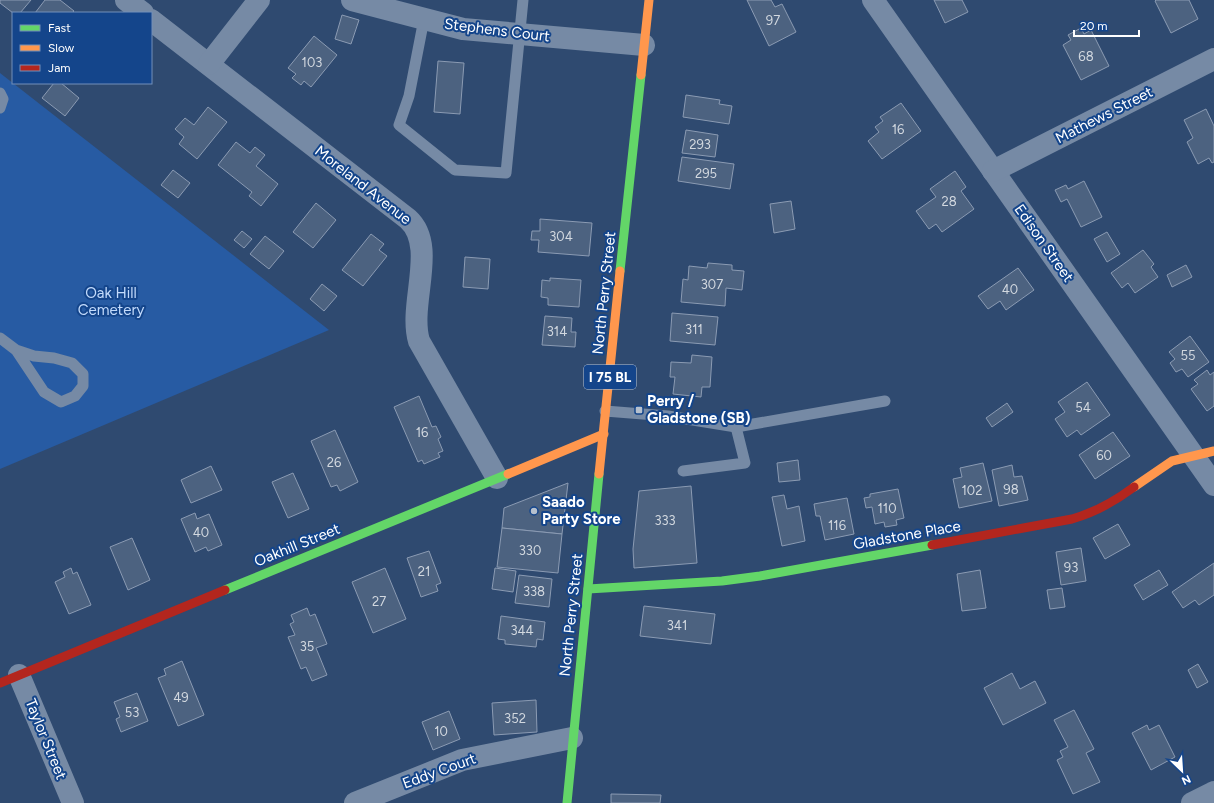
<svg xmlns="http://www.w3.org/2000/svg" width="1214" height="803" viewBox="0 0 1214 803" font-family="Figtree,sans-serif">
  <rect width="100%" height="100%" fill="#2f4a70"/>
  <polygon fill="#275ba3" points="0,73 329,330 0,469"/>
  <g fill="#4c6280" stroke="#8b9bb3">
    <polygon points="0,0 31,0 20,13 13,13 0,3"/>
    <polygon points="45,0 60,0 74,11 72,13 35,13"/>
    <polygon points="747,0 771,0 775,7 782,4 796,32 769,46"/>
    <polygon points="934,0 962,0 968,12 945,23"/>
    <polygon points="1156,0 1189,0 1198,19 1171,33 1155,1"/>
    <polygon points="342,15 359,20 351,44 335,39"/>
    <polygon points="1081,28 1084,34 1091,30 1109,66 1081,80 1063,45 1071,40 1068,35"/>
    <polygon points="314,36 337,55 311,87 304,81 301,85 292,78 296,74 288,68"/>
    <polygon points="438,61 464,63 460,114 434,112"/>
    <polygon points="54,83 61,83 79,98 65,116 42,98"/>
    <polygon points="686,95 720,100 719,104 732,106 729,124 683,117"/>
    <polygon points="901,103 921,131 882,159 868,141 879,132 875,127 883,121 880,117"/>
    <polygon points="208,107 227,122 197,159 179,144 184,137 175,129 185,118 194,125"/>
    <polygon points="1206,109 1214,126 1214,162 1212,163 1209,158 1198,164 1187,142 1193,138 1184,120"/>
    <polygon points="686,130 718,135 715,157 682,153"/>
    <polygon points="236,142 250,153 255,147 265,155 256,166 278,184 261,206 249,196 252,192 218,165"/>
    <polygon points="682,157 734,164 730,189 678,181"/>
    <polygon points="173,170 190,183 178,198 161,185"/>
    <polygon points="955,171 966,187 961,191 974,209 942,232 936,224 929,229 916,211 936,197 930,189"/>
    <polygon points="1084,181 1102,217 1081,227 1067,199 1061,202 1055,190 1066,185 1068,189"/>
    <polygon points="791,201 795,229 774,233 770,204"/>
    <polygon points="316,203 336,220 313,248 293,232"/>
    <polygon points="540,219 592,223 589,256 538,252 539,240 531,240 532,231 540,231"/>
    <polygon points="242,231 252,239 244,248 234,240"/>
    <polygon points="1107,232 1120,254 1107,262 1094,239"/>
    <polygon points="371,234 384,244 379,250 387,256 363,286 342,270"/>
    <polygon points="265,236 284,251 269,269 250,254"/>
    <polygon points="1143,250 1154,264 1151,267 1158,277 1135,293 1128,283 1122,288 1111,273"/>
    <polygon points="465,257 490,259 488,289 463,287"/>
    <polygon points="708,263 732,265 732,270 744,271 742,290 726,288 725,306 681,302 683,279 688,280 689,266 707,268"/>
    <polygon points="1186,265 1192,277 1172,287 1167,275"/>
    <polygon points="1018,268 1034,290 1006,310 1000,301 988,309 978,296"/>
    <polygon points="550,278 581,280 579,307 548,305 548,298 541,297 542,280 550,281"/>
    <polygon points="322,284 337,296 324,311 310,299"/>
    <polygon points="672,313 718,317 715,345 670,341"/>
    <polygon points="545,316 572,318 571,332 576,332 575,347 542,345"/>
    <polygon points="1190,336 1209,362 1188,377 1182,369 1176,372 1170,363 1175,359 1169,352"/>
    <polygon points="692,355 712,357 710,387 702,387 701,397 673,394 675,377 670,377 671,362 691,363"/>
    <polygon points="1207,370 1210,375 1214,372 1214,406 1207,411 1191,389 1198,384 1194,380"/>
    <polygon points="1087,382 1110,415 1081,435 1077,430 1067,437 1055,419 1065,412 1058,402"/>
    <polygon points="419,396 432,427 436,426 441,437 438,439 443,451 438,453 440,457 424,464 422,460 418,462 394,407"/>
    <polygon points="1007,403 1013,412 992,427 986,418"/>
    <polygon points="335,430 358,482 340,491 337,485 331,487 311,441"/>
    <polygon points="1113,432 1130,456 1095,479 1079,455"/>
    <polygon points="798,460 800,480 779,482 777,463"/>
    <polygon points="983,463 992,501 959,508 953,479 962,477 960,468"/>
    <polygon points="1012,465 1014,477 1022,476 1028,500 999,506 992,470"/>
    <polygon points="211,466 222,490 191,503 181,480"/>
    <polygon points="293,473 309,509 288,518 272,482"/>
    <polygon points="568,483 562,534 502,528 504,508"/>
    <polygon points="691,486 697,563 634,568 633,549 639,491"/>
    <polygon points="898,489 904,518 896,520 897,525 885,527 884,522 875,524 872,507 866,508 864,498 870,497 870,494"/>
    <polygon points="784,495 787,509 799,506 805,541 782,546 772,497"/>
    <polygon points="847,498 854,534 825,540 820,516 816,516 814,504"/>
    <polygon points="195,513 197,519 209,514 222,545 208,551 206,547 195,552 181,519"/>
    <polygon points="1118,524 1130,545 1105,559 1093,538"/>
    <polygon points="502,528 562,534 558,573 497,567"/>
    <polygon points="132,538 150,580 128,590 110,547"/>
    <polygon points="1081,548 1086,581 1061,585 1056,552"/>
    <polygon points="429,551 441,583 436,585 438,591 421,597 407,558"/>
    <polygon points="1214,563 1214,595 1199,605 1195,600 1183,608 1172,592"/>
    <polygon points="71,568 73,574 77,572 91,605 69,614 55,582 65,577 63,572"/>
    <polygon points="385,568 406,619 373,633 352,582"/>
    <polygon points="495,568 516,571 513,592 492,589"/>
    <polygon points="980,570 986,608 962,611 957,574"/>
    <polygon points="1159,570 1168,585 1143,600 1134,585"/>
    <polygon points="519,575 552,579 549,607 515,603"/>
    <polygon points="1062,588 1065,607 1050,609 1047,590"/>
    <polygon points="644,606 715,614 711,644 640,636"/>
    <polygon points="307,608 310,616 315,614 327,644 316,648 327,675 312,681 306,667 301,669 288,637 295,635 290,624 294,622 291,615"/>
    <polygon points="501,616 545,622 543,640 537,639 536,647 505,644 505,640 498,639"/>
    <polygon points="182,661 204,715 178,726 158,678 166,675 164,669"/>
    <polygon points="1198,664 1208,682 1197,688 1188,670"/>
    <polygon points="1012,673 1020,689 1035,681 1046,703 1003,725 984,688"/>
    <polygon points="137,693 148,721 121,732 116,719 120,717 114,702"/>
    <polygon points="536,700 537,732 494,735 492,703"/>
    <polygon points="1074,710 1094,749 1086,753 1100,782 1073,794 1057,760 1063,757 1060,751 1068,747 1054,720"/>
    <polygon points="449,711 460,739 433,750 422,722"/>
    <polygon points="1147,725 1149,730 1159,725 1175,757 1151,770 1132,733"/>
    <polygon points="611,794 661,795 660,803 611,803"/>
  </g>
  <g fill="none" stroke-linecap="round" stroke-linejoin="round">
    <g stroke="#768aa5" stroke-width="11">
      <polyline points="424,19 409,96 399,125 455,170 506,173 523,0"/>
      <polyline points="0,93 3,99 0,108"/>
      <polyline points="0,338 16,350 34,356 54,358 72,363 83,374 83,386 75,396 61,402 44,392 16,350"/>
      <polyline points="605,411 668,416 736,427 885,401"/>
      <polyline points="683,471 745,463 736,427"/>
    </g>
    <g stroke="#768aa5" stroke-width="22">
      <polyline points="126,0 143,13"/>
      <polyline points="352,0 463,29 644,45"/>
      <polyline points="873,0 1214,485"/>
      <path d="M151 20 408 219C438 246 408 304 419 341L497 478"/>
      <polyline points="209,64 259,0"/>
      <polyline points="993,171 1214,59"/>
      <polyline points="19,675 73,803"/>
      <polyline points="355,803 462,760 572,738"/>
      <polyline points="1192,803 1214,792"/>
    </g>
    <g stroke="#63d668" stroke-width="9">
      <polyline points="620,271 641,75"/>
      <polyline points="588,589 722,581 760,576 932,545"/>
      <polyline points="225,590 508,474"/>
      <polyline points="567,803 599,474"/>
    </g>
    <g stroke="#ff974d" stroke-width="9">
      <polyline points="641,75 649,0"/>
      <polyline points="508,474 604,434"/>
      <polyline points="599,474 620,271"/>
      <polyline points="1134,487 1172,461 1214,451"/>
    </g>
    <g stroke="#b3261e" stroke-width="9">
      <path d="M932 545 1072 519C1096 512 1114 502 1134 487"/>
      <polyline points="0,683 225,590"/>
    </g>
  </g>
  <g fill="#b6c0cd" stroke="#14458b" stroke-width="1.5">
    <rect x="635" y="406" width="8" height="8" rx="2"/>
    <circle cx="534" cy="511" r="4"/>
  </g>
  <g text-anchor="middle" dominant-baseline="central" stroke-width="4" stroke-linejoin="round" paint-order="stroke">
    <g font-size="13" fill="#d2d8df">
      <text x="773" y="20">97</text>
      <text x="1086" y="56">68</text>
      <text x="312" y="62">103</text>
      <text x="898" y="129">16</text>
      <text x="700" y="144">293</text>
      <text x="706" y="173">295</text>
      <text x="949" y="201">28</text>
      <text x="561" y="236">304</text>
      <text x="712" y="284">307</text>
      <text x="1010" y="289">40</text>
      <text x="694" y="329">311</text>
      <text x="557" y="331">314</text>
      <text x="1188" y="355">55</text>
      <text x="1083" y="407">54</text>
      <text x="422" y="432">16</text>
      <text x="1104" y="455">60</text>
      <text x="334" y="462">26</text>
      <text x="1011" y="489">98</text>
      <text x="972" y="490">102</text>
      <text x="887" y="508">110</text>
      <text x="665" y="520">333</text>
      <text x="837" y="525">116</text>
      <text x="201" y="532">40</text>
      <text x="530" y="550">330</text>
      <text x="1071" y="567">93</text>
      <text x="424" y="571">21</text>
      <text x="534" y="591">338</text>
      <text x="379" y="601">27</text>
      <text x="677" y="625">341</text>
      <text x="522" y="630">344</text>
      <text x="307" y="646">35</text>
      <text x="181" y="697">49</text>
      <text x="132" y="712">53</text>
      <text x="515" y="718">352</text>
      <text x="441" y="731">10</text>
    </g>
    <rect fill="#14458b" stroke="#b8c7dc" stroke-width="1" x="584" y="365" width="52" height="24" rx="3"/>
    <g font-size="14" font-weight="bold" fill="#fff">
      <text x="610" y="377">I 75 BL</text>
    </g>
    <g font-size="15" fill="#fff" stroke="#14458b">
      <text transform="translate(497 30) rotate(7)">Stephens Court</text>
      <text transform="translate(1104 115) rotate(-27)">Mathews Street</text>
      <text transform="translate(363 185) rotate(38)">Moreland Avenue</text>
      <text transform="translate(1044 243) rotate(55)">Edison Street</text>
      <text transform="translate(604 293) rotate(-84)">North Perry Street</text>
      <text transform="translate(907 535) rotate(-10)">Gladstone Place</text>
      <text transform="translate(297 545) rotate(-22)">Oakhill Street</text>
      <text transform="translate(571 615) rotate(-84)">North Perry Street</text>
      <text transform="translate(46 739) rotate(68)">Taylor Street</text>
      <text transform="translate(439 771) rotate(-20)">Eddy Court</text>
    </g>
    <g font-size="15" fill="#c3dbfc" stroke="#14458b">
      <text x="111" y="293">Oak Hill<tspan x="111" dy="17">Cemetery</tspan></text>
    </g>
    <g font-size="15" font-weight="bold" fill="#fff" stroke="#14458b" text-anchor="start">
      <text x="647" y="401">Perry /<tspan x="647" dy="17">Gladstone (SB)</tspan></text>
      <text x="542" y="502">Saado<tspan x="542" dy="17">Party Store</tspan></text>
    </g>
  </g>
  <rect x="12" y="12" width="140" height="72" fill="#14458b" stroke="#728fb9"/>
  <rect x="20" y="25" width="20" height="6" fill="#63d668" stroke="#728fb9"/>
  <text x="48" y="32" font-size="12" fill="#ffffff">Fast</text>
  <rect x="20" y="45" width="20" height="6" fill="#ff974d" stroke="#728fb9"/>
  <text x="48" y="52" font-size="12" fill="#ffffff">Slow</text>
  <rect x="20" y="65" width="20" height="6" fill="#b3261e" stroke="#728fb9"/>
  <text x="48" y="72" font-size="12" fill="#ffffff">Jam</text>
  <g transform="translate(1182 771) rotate(155)" stroke="#14458b" stroke-width="3" paint-order="stroke">
  <path d="M0-3L7 15L0 10L-7 15Z" fill="#ffffff"/>
  <text y="-6" font-size="11" font-weight="bold" text-anchor="middle" fill="#ffffff">N</text>
  </g>
  <path d="M1074 30v6h65v-6" fill="none" stroke="#ffffff" stroke-width="2"/>
  <text x="1080" y="30" font-size="12" fill="#ffffff" stroke="#14458b" stroke-width="3" paint-order="stroke">20 m</text>
</svg>
